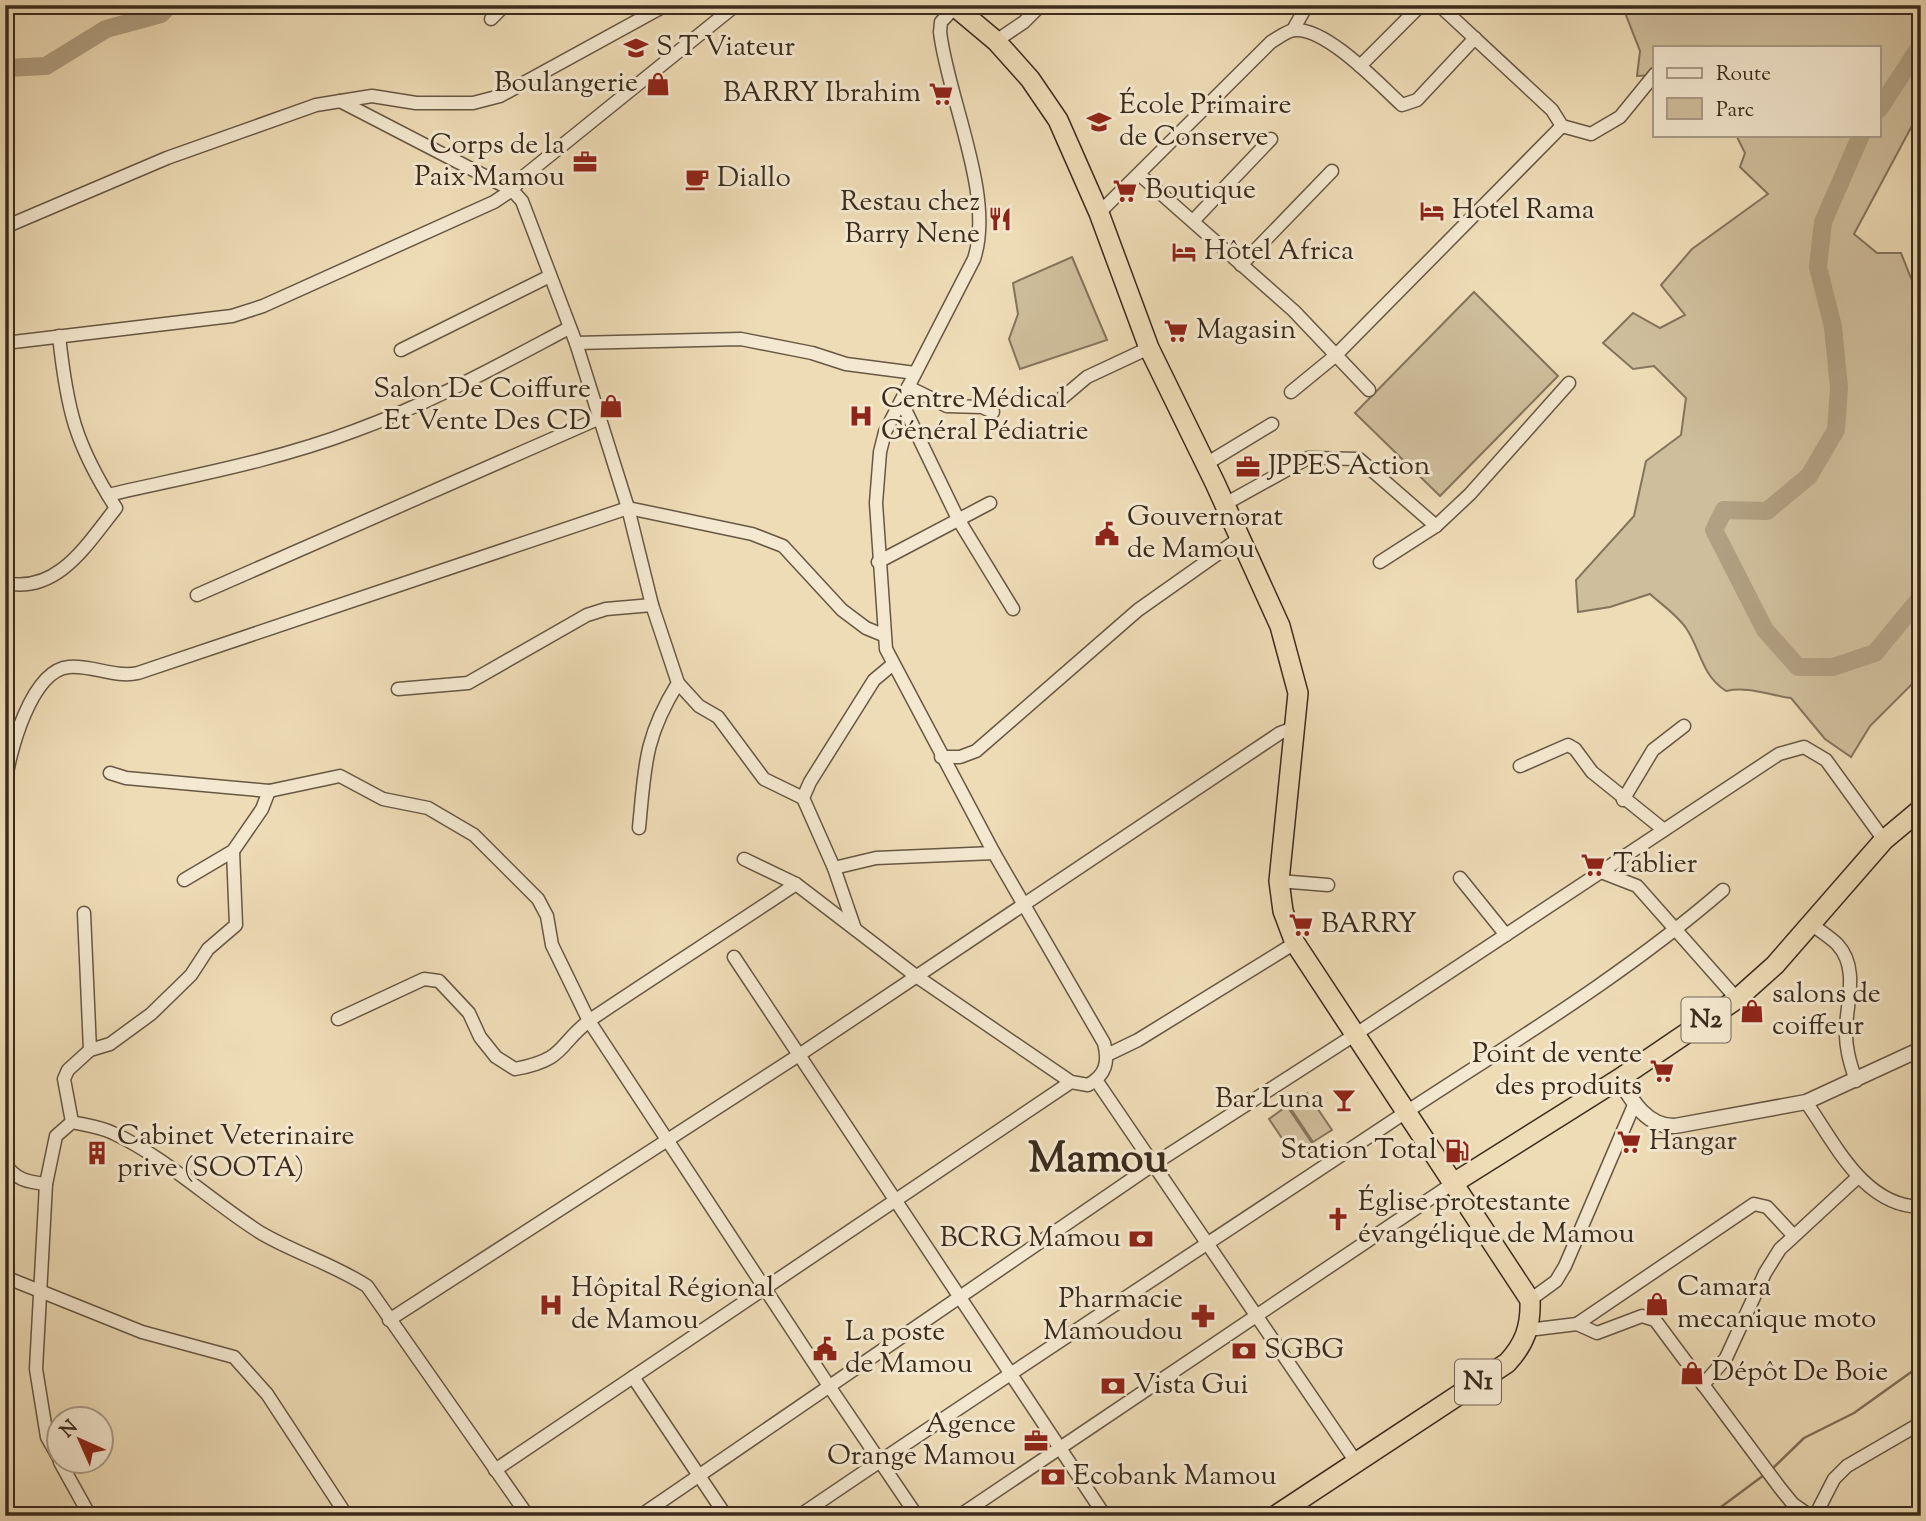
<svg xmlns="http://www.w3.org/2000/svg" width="1926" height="1521" viewBox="0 0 1926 1521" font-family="'Sorts Mill Goudy',serif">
  <rect width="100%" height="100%" fill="#eedcb6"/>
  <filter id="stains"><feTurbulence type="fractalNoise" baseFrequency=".00286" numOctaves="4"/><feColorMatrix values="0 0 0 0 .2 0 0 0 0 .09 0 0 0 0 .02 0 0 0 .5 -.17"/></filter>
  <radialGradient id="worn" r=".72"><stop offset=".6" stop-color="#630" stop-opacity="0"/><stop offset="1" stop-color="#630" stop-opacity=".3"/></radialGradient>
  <g fill="#cfbe9c" stroke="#84745c" stroke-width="2">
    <path d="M1622 5H1921V109L1854 234 1877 253H1901L1911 278 1921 290V686L1915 681 1870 726 1851 757 1825 739 1791 698C1768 695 1749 686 1726 691 1701 675 1701 650 1686 628 1677 615 1661 604 1650 594L1610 607 1578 612 1576 580 1634 516 1646 461 1681 435 1686 398 1654 366 1633 369 1603 343 1633 313 1660 328 1685 315 1661 285 1692 249 1768 194 1740 167 1745 153 1736 135H1879V47H1655V75L1637 76 1640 51Z"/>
    <polygon points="1072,257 1107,340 1020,369 1009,339 1018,314 1013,283"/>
    <polygon points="1474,292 1558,376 1440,496 1355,413"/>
    <polygon points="1307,1093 1332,1130 1313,1142 1289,1106"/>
    <polygon points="1287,1106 1312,1143 1294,1156 1269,1119"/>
  </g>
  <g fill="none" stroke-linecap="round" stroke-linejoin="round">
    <g stroke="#81715a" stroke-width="2.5">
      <polyline points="1772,1469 1804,1438 1854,1413 1921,1365"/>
      <polyline points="1700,1516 1721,1507 1764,1475"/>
    </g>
    <g stroke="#b1a082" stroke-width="18">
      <polyline points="5,68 46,66 106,29 161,14 170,5"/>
      <polyline points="1879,109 1921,45"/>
      <polyline points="1861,135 1823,222 1818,267 1833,327 1839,387 1836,430 1809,476 1767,511 1724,510 1714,530 1765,630 1798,667 1833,667 1875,653 1921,597"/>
    </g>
    <g stroke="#675743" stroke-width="15">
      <g id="minor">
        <polyline points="901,5 919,5"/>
        <polyline points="1439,5 1552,110 1562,126 1591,134 1620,117 1655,74"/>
        <polyline points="491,19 505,5"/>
        <polyline points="1293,30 1307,5"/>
        <polyline points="996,41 1024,22 1041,5"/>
        <polyline points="1360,66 1421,5"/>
        <path d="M340 101 512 190 522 201 576 343 628 508 652 605 678 683C644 738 645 766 639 828"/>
        <polyline points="1140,175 1294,311 1369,390"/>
        <path d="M1099 213 1271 42C1278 38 1288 30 1295 30 1327 28 1379 84 1402 105L1417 100 1475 38"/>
        <polyline points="1193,221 1271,139"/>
        <polyline points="5,227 167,158 316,105 372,96 416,103 473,103 500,96 666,5"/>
        <polyline points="1241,265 1332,171"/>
        <polyline points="5,343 232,316 263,306 494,202 512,190 523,177 736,5"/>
        <polyline points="576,343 741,339 812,353 846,364 915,373"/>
        <polyline points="401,350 550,276"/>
        <polyline points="908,387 947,406 982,407 993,412"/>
        <polyline points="1291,392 1335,356 1562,126"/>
        <polyline points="1061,399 1087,377 1149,348"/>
        <polyline points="901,401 958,519 1013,609"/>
        <polyline points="1206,464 1272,424"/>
        <path d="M108 495C190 476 275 461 354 431 429 404 499 365 569 328"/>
        <polyline points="1225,504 1308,458 1359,459 1436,526"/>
        <polyline points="878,562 990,503"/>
        <polyline points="1380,562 1436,526 1470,494 1569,383"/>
        <path d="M5 583C58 594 87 544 116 508 75 444 67 410 59 336"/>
        <polyline points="197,595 600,418"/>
        <polyline points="678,683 699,706 718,717 764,779 803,798"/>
        <polyline points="398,689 468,683 587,615 606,609 652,605"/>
        <polyline points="941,757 960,757 976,751 1138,610 1240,538"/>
        <polyline points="1520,766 1568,745 1575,749 1592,772 1664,830"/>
        <polyline points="110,773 126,778 269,791 340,776 383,799 428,808 474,835 538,899 547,916 552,945 589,1021 829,1386 917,1516"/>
        <path d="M5 785C9 753 31 670 69 667 92 665 115 678 138 673L628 508 752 534 783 546 842 610 866 628 883 635"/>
        <polyline points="1623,800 1653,750 1684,726"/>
        <path d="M744 859 796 884 916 976 1071 1082 1088 1085C1106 1075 1109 1062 1104 1043L994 853 886 649 876 503 880 452 885 432 974 259C995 196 948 99 940 32L941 22 957 5"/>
        <polyline points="834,868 876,858 994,853"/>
        <polyline points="1601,872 1637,886 1737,999"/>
        <polyline points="1460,878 1506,935"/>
        <polyline points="184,880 233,851 262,809 269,791"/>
        <polyline points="1279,881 1328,885"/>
        <polyline points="84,913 90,1050"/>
        <path d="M1811 924C1820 931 1830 937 1837 944 1859 967 1847 1001 1846 1028 1845 1047 1850 1063 1856 1081"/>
        <polyline points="855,929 834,868 803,798 810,782 874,680 892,665"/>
        <polyline points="734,957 1105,1516"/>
        <path d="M338 1019 424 979 439 981 469 1013 480 1037 496 1057 515 1069C569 1059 557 1043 593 1018 660 973 729 929 796 884"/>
        <polyline points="1107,1055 1138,1040 1295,943"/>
        <polyline points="1096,1080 1356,1462"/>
        <path d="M1806 1102C1835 1143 1863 1206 1921 1207"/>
        <polyline points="72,1122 64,1079 68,1070 90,1050 110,1044 151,1014 191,975 208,949 236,925 233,851"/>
        <path d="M5 1163C15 1180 28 1182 46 1184"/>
        <polyline points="5,1277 142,1332 234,1357 267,1394 347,1516"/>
        <polyline points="1530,1300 1556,1281 1565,1266 1634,1105"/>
        <polyline points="389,1320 799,1055 1280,733 1296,727"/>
        <polyline points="1577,1324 1754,1204 1767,1207 1793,1235"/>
        <polyline points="1528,1330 1577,1324 1597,1333 1642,1316 1655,1320 1780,1488 1793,1504 1810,1516"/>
        <polyline points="633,1377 726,1516"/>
        <polyline points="1703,1385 1726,1358 1765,1273 1780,1249 1858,1177"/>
        <path d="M60 1460 47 1437 36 1369 46 1184 56 1136 72 1122C85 1125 101 1127 113 1133 165 1157 213 1203 261 1233 295 1253 333 1264 367 1286L528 1516"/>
        <polyline points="60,1462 90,1516"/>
        <polyline points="495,1470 1071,1082"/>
        <polyline points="640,1516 1154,1164 1356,1034 1779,754 1804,747 1826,760 1884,840"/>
        <path d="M799 1516C994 1383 1191 1255 1388 1124 1501 1049 1619 980 1723 890"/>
        <polyline points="959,1516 1452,1184"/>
        <polyline points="1815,1516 1834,1479 1847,1466 1921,1423"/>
      </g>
    </g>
    <g stroke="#675743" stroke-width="17">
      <path id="tertiary" d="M1619 1079C1632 1101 1647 1127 1675 1126L1806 1102 1921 1049"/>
    </g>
    <g stroke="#3a2b1d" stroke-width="22">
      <g id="trunk">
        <path d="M953 5 996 41 1030 79 1058 120 1099 213 1149 348 1215 483 1280 626 1298 693 1279 881 1283 911 1295 943 1530 1300C1531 1326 1525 1344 1507 1363L1275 1516"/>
        <polyline points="1452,1184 1619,1079 1737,999 1775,965 1884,840 1921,809"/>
      </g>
    </g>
    <use href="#minor" stroke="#f4e8d0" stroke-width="12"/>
    <use href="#tertiary" stroke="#f4e8d0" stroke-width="14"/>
    <use href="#trunk" stroke="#eedcb6" stroke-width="19"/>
  </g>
  <defs>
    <g id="school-bare" transform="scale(1.89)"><path d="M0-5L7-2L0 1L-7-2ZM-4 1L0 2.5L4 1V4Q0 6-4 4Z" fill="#8f2418" stroke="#f4e8d0" stroke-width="2.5" paint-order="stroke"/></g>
    <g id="shop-bare" transform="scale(1.89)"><path d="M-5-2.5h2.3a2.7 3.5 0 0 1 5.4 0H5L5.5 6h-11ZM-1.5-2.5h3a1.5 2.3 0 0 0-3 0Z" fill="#8f2418" stroke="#f4e8d0" stroke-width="2.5" paint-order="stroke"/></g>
    <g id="supermarket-bare" transform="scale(1.89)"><path d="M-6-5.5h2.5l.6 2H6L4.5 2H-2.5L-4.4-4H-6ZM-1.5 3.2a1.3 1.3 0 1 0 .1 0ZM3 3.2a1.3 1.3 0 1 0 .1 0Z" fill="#8f2418" stroke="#f4e8d0" stroke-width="2.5" paint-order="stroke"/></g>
    <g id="office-bare" transform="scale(1.89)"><path d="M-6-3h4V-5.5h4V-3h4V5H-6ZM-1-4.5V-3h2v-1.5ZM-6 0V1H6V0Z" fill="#8f2418" stroke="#f4e8d0" stroke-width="2.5" paint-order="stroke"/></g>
    <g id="cafe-bare" transform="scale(1.89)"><path d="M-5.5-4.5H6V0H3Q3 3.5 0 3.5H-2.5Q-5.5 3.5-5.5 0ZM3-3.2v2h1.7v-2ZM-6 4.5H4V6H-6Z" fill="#8f2418" stroke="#f4e8d0" stroke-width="2.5" paint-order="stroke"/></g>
    <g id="hotel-bare" transform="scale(1.89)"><path d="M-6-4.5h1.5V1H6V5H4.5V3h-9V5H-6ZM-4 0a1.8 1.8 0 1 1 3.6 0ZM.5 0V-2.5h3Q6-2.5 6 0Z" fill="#8f2418" stroke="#f4e8d0" stroke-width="2.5" paint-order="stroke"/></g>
    <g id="restaurant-bare" transform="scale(1.89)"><path d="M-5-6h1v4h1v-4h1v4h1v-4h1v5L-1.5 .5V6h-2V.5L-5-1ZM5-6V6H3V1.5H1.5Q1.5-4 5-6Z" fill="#8f2418" stroke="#f4e8d0" stroke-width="2.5" paint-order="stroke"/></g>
    <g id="hospital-bare" transform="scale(1.89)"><path d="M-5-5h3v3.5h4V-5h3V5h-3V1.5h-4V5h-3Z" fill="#8f2418" stroke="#f4e8d0" stroke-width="2.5" paint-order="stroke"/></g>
    <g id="civic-bare" transform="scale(1.89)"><path d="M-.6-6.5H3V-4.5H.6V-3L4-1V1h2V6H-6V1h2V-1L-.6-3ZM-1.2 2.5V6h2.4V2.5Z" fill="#8f2418" stroke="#f4e8d0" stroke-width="2.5" paint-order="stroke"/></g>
    <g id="bar-bare" transform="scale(1.89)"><path d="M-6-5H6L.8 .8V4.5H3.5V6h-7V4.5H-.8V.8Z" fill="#8f2418" stroke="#f4e8d0" stroke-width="2.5" paint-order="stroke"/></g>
    <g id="fuel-bare" transform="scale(1.89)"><path d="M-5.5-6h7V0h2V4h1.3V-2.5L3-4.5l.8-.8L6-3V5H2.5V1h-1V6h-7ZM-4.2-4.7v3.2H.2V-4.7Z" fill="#8f2418" stroke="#f4e8d0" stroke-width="2.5" paint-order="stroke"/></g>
    <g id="building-bare" transform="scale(1.89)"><path d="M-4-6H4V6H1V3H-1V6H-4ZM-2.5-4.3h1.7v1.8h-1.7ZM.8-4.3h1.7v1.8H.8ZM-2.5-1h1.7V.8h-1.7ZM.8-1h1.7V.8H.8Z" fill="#8f2418" stroke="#f4e8d0" stroke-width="2.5" paint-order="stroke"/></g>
    <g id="church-bare" transform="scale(1.89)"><path d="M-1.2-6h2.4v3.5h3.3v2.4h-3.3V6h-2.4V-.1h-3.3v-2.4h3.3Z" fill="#8f2418" stroke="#f4e8d0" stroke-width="2.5" paint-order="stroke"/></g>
    <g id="bank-bare" transform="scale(1.89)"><path d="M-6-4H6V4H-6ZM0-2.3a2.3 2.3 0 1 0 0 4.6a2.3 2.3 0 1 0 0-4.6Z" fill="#8f2418" stroke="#f4e8d0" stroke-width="2.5" paint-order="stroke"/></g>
    <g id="pharmacy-bare" transform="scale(1.89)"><path d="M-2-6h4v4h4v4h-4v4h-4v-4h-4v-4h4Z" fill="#8f2418" stroke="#f4e8d0" stroke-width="2.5" paint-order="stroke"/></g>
  </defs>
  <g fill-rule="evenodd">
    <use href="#school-bare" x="636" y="48"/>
    <use href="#shop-bare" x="658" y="84"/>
    <use href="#supermarket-bare" x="941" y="94"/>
    <use href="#school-bare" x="1099" y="122"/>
    <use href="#office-bare" x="585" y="162"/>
    <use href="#cafe-bare" x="697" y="179"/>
    <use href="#supermarket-bare" x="1125" y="191"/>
    <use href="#hotel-bare" x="1432" y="211"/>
    <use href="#restaurant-bare" x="1000" y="219"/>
    <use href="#hotel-bare" x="1184" y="252"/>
    <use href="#supermarket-bare" x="1176" y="331"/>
    <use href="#shop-bare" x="611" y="406"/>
    <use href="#hospital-bare" x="861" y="416"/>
    <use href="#office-bare" x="1248" y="467"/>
    <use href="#civic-bare" x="1107" y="534"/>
    <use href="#supermarket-bare" x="1593" y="865"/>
    <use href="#supermarket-bare" x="1301" y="925"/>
    <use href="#shop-bare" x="1752" y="1011"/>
    <use href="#supermarket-bare" x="1662" y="1071"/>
    <use href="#bar-bare" x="1344" y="1100"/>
    <use href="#supermarket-bare" x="1629" y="1142"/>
    <use href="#fuel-bare" x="1457" y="1151"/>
    <use href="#building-bare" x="97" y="1153"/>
    <use href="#church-bare" x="1338" y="1219"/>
    <use href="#bank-bare" x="1141" y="1239"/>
    <use href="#shop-bare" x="1657" y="1304"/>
    <use href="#hospital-bare" x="551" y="1305"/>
    <use href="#pharmacy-bare" x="1203" y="1316"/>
    <use href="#civic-bare" x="825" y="1349"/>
    <use href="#bank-bare" x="1244" y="1351"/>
    <use href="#shop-bare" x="1692" y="1373"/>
    <use href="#bank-bare" x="1113" y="1386"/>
    <use href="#office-bare" x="1036" y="1441"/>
    <use href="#bank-bare" x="1053" y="1477"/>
  </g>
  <g text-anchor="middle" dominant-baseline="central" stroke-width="6" stroke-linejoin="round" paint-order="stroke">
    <g fill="#f4e8d0" stroke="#726453" stroke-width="2">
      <rect x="1681.5" y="997.5" width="49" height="45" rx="5"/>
      <rect x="1455" y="1359.5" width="46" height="45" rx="5"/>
    </g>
    <g font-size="26" font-weight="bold" fill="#3a2b1d">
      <text x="1706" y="1020">N2</text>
      <text x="1478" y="1382">N1</text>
    </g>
    <g font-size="28" fill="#3a2b1d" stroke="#f4e8d0" text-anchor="start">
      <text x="656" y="48">S T Viateur</text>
      <text x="638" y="84" text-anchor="end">Boulangerie</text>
      <text x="921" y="94" text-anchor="end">BARRY Ibrahim</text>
      <text x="1119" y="106">École Primaire<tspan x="1119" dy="32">de Conserve</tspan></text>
      <text x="565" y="146" text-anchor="end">Corps de la<tspan x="565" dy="32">Paix Mamou</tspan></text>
      <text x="717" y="179">Diallo</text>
      <text x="1145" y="191">Boutique</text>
      <text x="980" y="203" text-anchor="end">Restau chez<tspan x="980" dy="32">Barry Nene</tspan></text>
      <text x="1452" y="211">Hotel Rama</text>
      <text x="1204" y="252">Hôtel Africa</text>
      <text x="1196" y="331">Magasin</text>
      <text x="591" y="390" text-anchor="end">Salon De Coiffure<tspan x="591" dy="32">Et Vente Des CD</tspan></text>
      <text x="881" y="400">Centre Médical<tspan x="881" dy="32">Général Pédiatrie</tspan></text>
      <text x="1268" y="467">JPPES Action</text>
      <text x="1127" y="518">Gouvernorat<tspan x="1127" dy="32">de Mamou</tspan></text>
      <text x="1613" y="865">Tablier</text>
      <text x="1321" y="925">BARRY</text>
      <text x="1772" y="995">salons de<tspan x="1772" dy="32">coiffeur</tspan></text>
      <text x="1642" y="1055" text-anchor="end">Point de vente<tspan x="1642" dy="32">des produits</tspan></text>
      <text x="1324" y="1100" text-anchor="end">Bar Luna</text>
      <text x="117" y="1137">Cabinet Veterinaire<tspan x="117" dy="32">prive (SOOTA)</tspan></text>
      <text x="1649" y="1142">Hangar</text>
      <text x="1437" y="1151" text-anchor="end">Station Total</text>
      <text x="1358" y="1203">Église protestante<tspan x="1358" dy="32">évangélique de Mamou</tspan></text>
      <text x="1121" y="1239" text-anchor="end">BCRG Mamou</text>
      <text x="1677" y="1288">Camara<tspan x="1677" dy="32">mecanique moto</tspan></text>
      <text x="571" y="1289">Hôpital Régional<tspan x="571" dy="32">de Mamou</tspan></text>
      <text x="1183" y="1300" text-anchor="end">Pharmacie<tspan x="1183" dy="32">Mamoudou</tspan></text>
      <text x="845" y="1333">La poste<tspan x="845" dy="32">de Mamou</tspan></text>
      <text x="1264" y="1351">SGBG</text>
      <text x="1712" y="1373">Dépôt De Boie</text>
      <text x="1133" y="1386">Vista Gui</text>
      <text x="1016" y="1425" text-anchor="end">Agence<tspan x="1016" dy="32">Orange Mamou</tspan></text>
      <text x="1073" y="1477">Ecobank Mamou</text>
    </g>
    <g font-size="42" font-weight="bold" fill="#3a2b1d" stroke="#f4e8d0">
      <text x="1098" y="1161">Mamou</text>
    </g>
  </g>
  <rect width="1926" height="1521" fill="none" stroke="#eedcb6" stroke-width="28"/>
  <rect x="7" y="7" width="1912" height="1507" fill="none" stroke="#3a2b1d" stroke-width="3.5"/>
  <rect x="14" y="14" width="1898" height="1493" fill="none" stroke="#3a2b1d" stroke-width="2"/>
  <rect x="1653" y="46" width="228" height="91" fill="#f4e8d0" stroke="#aa9c88" stroke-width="2"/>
  <rect x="1667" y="68" width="35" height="10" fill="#f4e8d0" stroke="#aa9c88" stroke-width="2"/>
  <text x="1716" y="80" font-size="21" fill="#3a2b1d">Route</text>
  <rect x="1667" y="98" width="35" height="21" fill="#cfbe9c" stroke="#aa9c88" stroke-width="2"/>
  <text x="1716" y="116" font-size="21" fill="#3a2b1d">Parc</text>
  <g transform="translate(80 1440) rotate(315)"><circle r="33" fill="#f4e8d0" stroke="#aa9c88" stroke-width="2"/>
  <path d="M0-5L12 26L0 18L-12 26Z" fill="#8f2418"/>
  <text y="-10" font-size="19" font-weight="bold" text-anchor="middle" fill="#3a2b1d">N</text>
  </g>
  <rect width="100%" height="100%" filter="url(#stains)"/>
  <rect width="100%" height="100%" fill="url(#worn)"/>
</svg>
